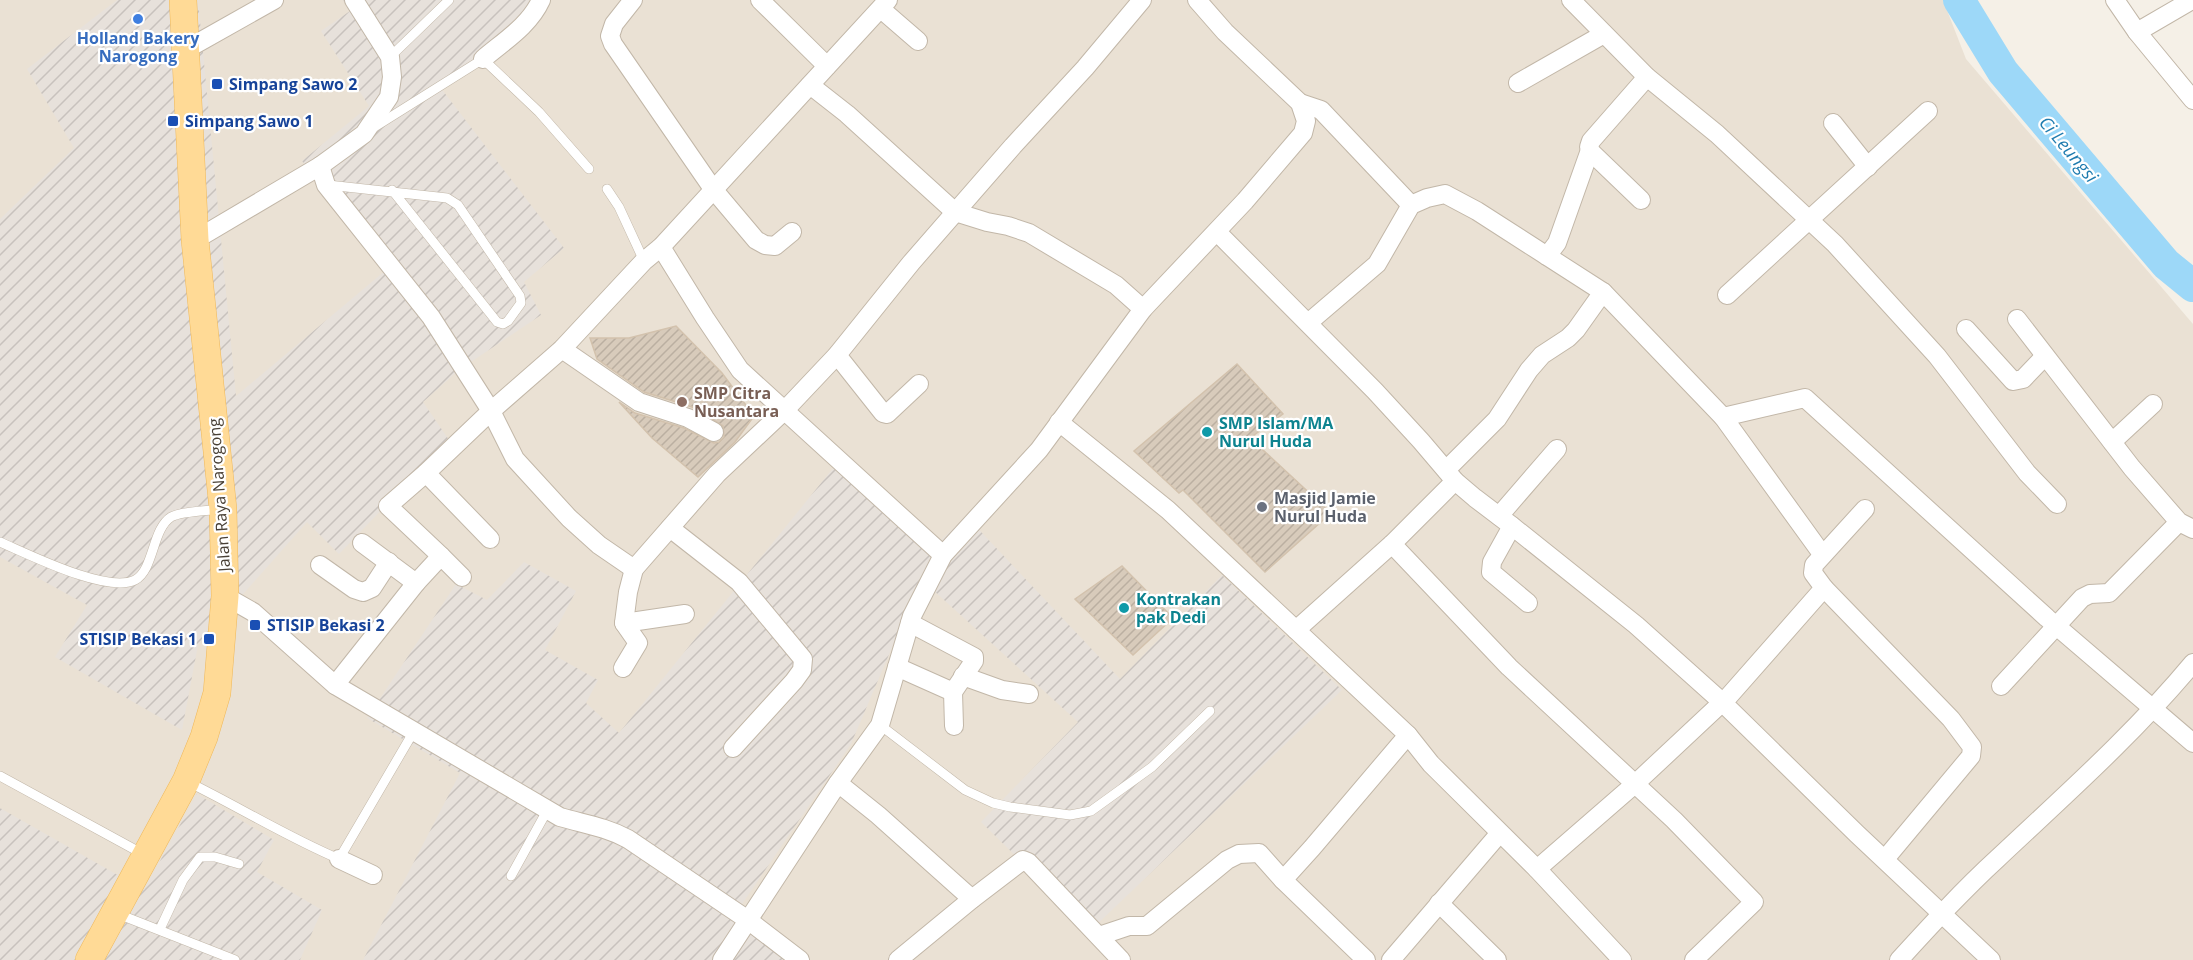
<svg xmlns="http://www.w3.org/2000/svg" width="2193" height="960" viewBox="0 0 2193 960" font-family="'Open Sans',sans-serif">
  <defs>
    <pattern id="industrial-furrows" width="10" height="10" patternUnits="userSpaceOnUse" patternTransform="scale(1.5)"><rect width="10" height="10" fill="#e7e1db"/><path d="M-1 1l2-2M0 10L10 0M9 11l2-2" fill="none" stroke="#c8c2bd"/></pattern>
    <pattern id="building-hatch" width="6" height="6" patternUnits="userSpaceOnUse" patternTransform="scale(1.5)"><rect width="6" height="6" fill="#d8cbbb"/><path d="M-1 1l2-2M0 6l6-6M5 7l2-2" fill="none" stroke="#bbafa1"/></pattern>
  </defs>
  <rect width="100%" height="100%" fill="#f5f0e7"/>
  <polygon fill="#eae1d4" points="0,0 1943,0 1966,59 2193,324 2193,960 0,960"/>
  <g fill="url(#industrial-furrows)">
    <polygon points="117,0 198,0 236,396 386,270 302,161 369,106 321,31 350,11 343,0 536,0 529,15 440,87 564,248 524,282 541,315 459,370 423,402 449,440 339,554 307,522 198,645 182,730 55,657 87,605 0,557 0,219 74,148 27,69"/>
    <polygon points="834,467 934,547 966,516 1120,679 1222,575 1342,690 1091,930 981,822 1078,722 921,579 851,744 738,910 799,960 363,960 460,773 367,718 456,584 487,600 524,562 576,591 545,650 598,680 586,703 619,733"/>
    <polygon points="197,794 274,840 257,872 322,910 300,960 0,960 0,808 144,890"/>
  </g>
  <g fill="none" stroke-linecap="round" stroke-linejoin="round">
    <polyline stroke="#9dd8f8" stroke-width="32" points="1959,0 2003,72 2166,264 2193,286"/>
  </g>
  <g fill="url(#building-hatch)" stroke="#d3c2ad" stroke-width="1.5">
    <polygon points="676,326 722,373 754,416 735,442 698,477 652,438 619,402 635,413 684,428 714,443 719,442 724,437 723,426 692,407 644,392 597,359 590,338 629,338"/>
    <polygon points="1237,364 1283,414 1250,438 1331,513 1265,572 1183,490 1179,493 1134,451"/>
    <polygon points="1122,566 1173,618 1133,655 1075,599"/>
  </g>
  <g fill="none" stroke-linecap="round" stroke-linejoin="round">
    <g stroke="#c2b7a8" stroke-width="10">
      <g id="service">
        <polyline points="390,57 449,0"/>
        <polyline points="373,128 483,59 539,112 589,169"/>
        <polyline points="328,185 447,198 458,205 520,296 521,303 508,321 503,324 497,322 392,190"/>
        <polyline points="607,189 619,207 644,261"/>
        <path d="M0 542C28 554 107 594 135 580 154 570 152 529 171 517 181 511 209 511 221 509"/>
        <polyline points="880,725 965,790 993,803 1010,807 1070,815 1091,811 1152,767 1210,711"/>
        <polyline points="0,776 143,854"/>
        <path d="M188 782C239 807 287 837 339 859L414 731"/>
        <polyline points="511,876 548,809"/>
        <polyline points="118,914 235,960"/>
        <polyline points="160,929 183,880 200,857 215,857 239,864"/>
      </g>
    </g>
    <g stroke="#c2b7a8" stroke-width="20">
      <g id="minor">
        <polyline points="633,0 614,24 610,36 613,44 713,189 756,240 765,245 775,246 792,232"/>
        <polyline points="760,0 827,66"/>
        <polyline points="1571,0 1647,77 1717,134 1835,244 1937,356 2027,473 2057,504"/>
        <polyline points="2115,0 2137,32 2193,100"/>
        <polyline points="881,9 918,41"/>
        <polyline points="2137,32 2192,0"/>
        <polyline points="187,49 274,0"/>
        <path d="M483 59C504 41 529 26 541 0"/>
        <polyline points="1518,83 1604,34"/>
        <polyline points="810,85 847,114 955,212 987,222 1008,226 1029,233 1116,285 1143,309"/>
        <polyline points="1300,103 1321,110 1411,205"/>
        <polyline points="1833,123 1868,167"/>
        <polyline points="1590,150 1557,243 1547,256 1603,292 1723,417 1805,398 2047,618 2193,743"/>
        <polyline points="320,166 364,134 389,97 392,77 390,57 354,0"/>
        <polyline points="1641,200 1591,152 1589,147 1591,141 1647,77"/>
        <polyline points="1217,232 1375,391 1421,441 1455,481 1475,498 1512,526 1636,625 1722,702 1857,834 1991,960"/>
        <polyline points="195,240 320,166 326,185 431,317 491,411 562,349 644,261 661,247 888,0"/>
        <polyline points="661,247 705,318 740,370 943,555"/>
        <polyline points="1727,295 1928,111"/>
        <polyline points="2017,319 2132,468 2179,522 2193,529"/>
        <polyline points="1308,323 1377,264 1411,205 1427,198 1445,194 1477,211 1547,256"/>
        <polyline points="1966,329 2013,381 2023,379 2045,356"/>
        <polyline points="562,349 639,402 688,418 714,432"/>
        <polyline points="837,355 883,413 887,414 919,384"/>
        <polyline points="1723,417 1822,554"/>
        <polyline points="1059,422 1168,510 1408,735 1431,764 1537,869 1622,960"/>
        <polyline points="2112,442 2153,404"/>
        <polyline points="1446,470 1497,419 1529,370 1542,355 1568,338 1576,330 1603,292"/>
        <polyline points="426,473 490,539"/>
        <polyline points="1499,516 1557,449"/>
        <polyline points="1512,526 1492,562 1491,572 1528,603"/>
        <polyline points="670,528 739,582 803,659 802,670 794,681 733,748"/>
        <polyline points="1392,544 1509,667 1674,820 1754,902 1694,960"/>
        <polyline points="441,556 388,506 426,473 491,411 515,459 569,518 599,545 634,569 717,474 785,410 837,355 911,263 1013,146 1085,68 1142,0"/>
        <polyline points="320,565 354,589 363,592 372,588 389,562"/>
        <polyline points="416,583 441,556 462,577"/>
        <polyline points="1824,588 1951,719 1972,747 1971,756 1885,859"/>
        <path d="M225 596 253 612 335 685 560 817C584 824 606 827 628 839L748 920 800 960"/>
        <polyline points="624,623 685,614"/>
        <polyline points="910,623 974,657 974,661 953,692"/>
        <polyline points="1296,630 1392,544 1455,481"/>
        <polyline points="897,667 953,692 954,726"/>
        <polyline points="623,668 638,643 624,623 628,592 634,569"/>
        <polyline points="963,676 1002,690 1029,694"/>
        <polyline points="335,685 416,583 362,543"/>
        <polyline points="2001,686 2082,598 2090,594 2109,593 2179,522"/>
        <polyline points="838,783 878,815 972,899"/>
        <polyline points="339,859 373,875"/>
        <polyline points="1537,869 1636,783 1729,696 1824,588 1813,573 1814,565 1865,509"/>
        <polyline points="1283,880 1366,960"/>
        <polyline points="1439,903 1497,960"/>
        <polyline points="1099,936 1129,926 1147,926 1227,860 1239,854 1259,853 1283,880 1312,848 1408,735"/>
        <polyline points="722,960 838,783 880,725 912,616 943,555 1039,450 1143,309 1245,201 1303,133 1306,121 1300,103 1225,32 1197,0"/>
        <polyline points="898,960 972,899 1023,860 1028,862 1121,960"/>
        <polyline points="1391,960 1499,834"/>
        <path d="M1899 960C1931 925 1963 890 1998 858 2065 795 2134 734 2193 663"/>
      </g>
    </g>
    <g stroke="#f0b95a" stroke-width="28">
      <polyline id="primary" points="89,960 186,781 204,737 217,693 225,596 223,509 195,240 183,0"/>
    </g>
    <use href="#service" stroke="#fff" stroke-width="9"/>
    <use href="#minor" stroke="#fff" stroke-width="18"/>
    <use href="#primary" stroke="#ffda96" stroke-width="27"/>
  </g>
  <circle fill="#3f7fe0" stroke="#fff" stroke-width="2" cx="138" cy="19" r="6"/>
  <g fill="#1a4fb4" stroke="#fff" stroke-width="2">
    <rect x="211" y="78" width="12" height="12" rx="3"/>
    <rect x="167" y="115" width="12" height="12" rx="3"/>
    <rect x="249" y="619" width="12" height="12" rx="3"/>
    <rect x="203" y="633" width="12" height="12" rx="3"/>
  </g>
  <circle fill="#8d6e63" stroke="#fff" stroke-width="2" cx="682" cy="402" r="6"/>
  <g fill="#0f9aa8" stroke="#fff" stroke-width="2">
    <circle cx="1207" cy="432" r="6"/>
    <circle cx="1124" cy="608" r="6"/>
  </g>
  <circle fill="#6b7280" stroke="#fff" stroke-width="2" cx="1262" cy="507" r="6"/>
  <g text-anchor="middle" dominant-baseline="central" stroke-width="4.5" stroke-linejoin="round" paint-order="stroke">
    <g font-size="16" font-weight="bold" fill="#366cbe" stroke="#fff">
      <text x="138" y="38">Holland Bakery<tspan x="138" dy="18">Narogong</tspan></text>
    </g>
    <g font-size="16" font-weight="bold" fill="#164399" stroke="#fff" text-anchor="start">
      <text x="229" y="84">Simpang Sawo 2</text>
      <text x="185" y="121">Simpang Sawo 1</text>
      <text x="267" y="625">STISIP Bekasi 2</text>
      <text x="197" y="639" text-anchor="end">STISIP Bekasi 1</text>
    </g>
    <g font-size="16" font-weight="bold" fill="#785e54" stroke="#fff" text-anchor="start">
      <text x="694" y="393">SMP Citra<tspan x="694" dy="18">Nusantara</tspan></text>
    </g>
    <g font-size="16" font-weight="bold" fill="#0d838f" stroke="#fff" text-anchor="start">
      <text x="1219" y="423">SMP Islam/MA<tspan x="1219" dy="18">Nurul Huda</tspan></text>
      <text x="1136" y="599">Kontrakan<tspan x="1136" dy="18">pak Dedi</tspan></text>
    </g>
    <g font-size="16" fill="#494035" stroke="#fff">
      <text transform="translate(219 495) rotate(-94)">Jalan Raya Narogong</text>
    </g>
    <g font-size="16" font-weight="bold" fill="#5b616d" stroke="#fff" text-anchor="start">
      <text x="1274" y="498">Masjid Jamie<tspan x="1274" dy="18">Nurul Huda</tspan></text>
    </g>
    <g font-size="18" font-style="italic" fill="#207caf" stroke="#fff">
      <text transform="translate(2069 149) rotate(50)">Ci Leungsi</text>
    </g>
  </g>
</svg>
